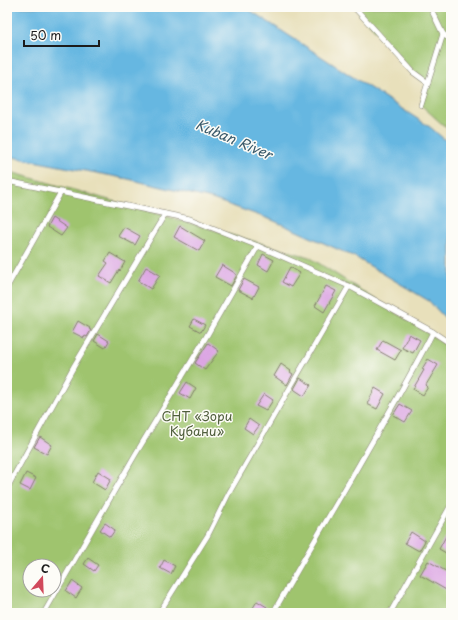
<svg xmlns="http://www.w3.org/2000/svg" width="458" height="620" viewBox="0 0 458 620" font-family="'Playpen Sans',sans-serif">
  <rect width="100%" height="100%" fill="#fdfcf7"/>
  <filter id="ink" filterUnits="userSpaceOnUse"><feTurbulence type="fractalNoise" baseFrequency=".025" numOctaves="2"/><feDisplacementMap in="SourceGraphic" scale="8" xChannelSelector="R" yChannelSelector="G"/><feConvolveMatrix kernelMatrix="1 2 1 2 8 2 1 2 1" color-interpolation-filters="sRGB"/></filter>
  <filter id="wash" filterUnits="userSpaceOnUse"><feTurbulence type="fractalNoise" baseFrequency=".012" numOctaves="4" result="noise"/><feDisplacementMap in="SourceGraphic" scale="16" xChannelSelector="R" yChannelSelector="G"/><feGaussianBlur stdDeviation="0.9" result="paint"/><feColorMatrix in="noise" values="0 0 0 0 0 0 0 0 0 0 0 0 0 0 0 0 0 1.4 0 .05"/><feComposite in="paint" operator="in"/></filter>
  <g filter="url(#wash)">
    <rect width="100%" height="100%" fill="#e8e0bb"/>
    <g fill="#9fc46e" stroke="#5e7045" fill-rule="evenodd">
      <polygon points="354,7 451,7 451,132 421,105 428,83 413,72"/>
      <path d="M7 171 309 257 451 348V613H7ZM30 566H54V590H30Z"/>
    </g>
    <polygon fill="#66b7e1" stroke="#416a7e" points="7,7 245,7 430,127 451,145 451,322 444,317 429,301 355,257 272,220 212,199 128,179 7,156"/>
    <g id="blocks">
      <g fill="#dba4e3">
        <polygon points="52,218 67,228 61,236 47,227"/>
        <polygon points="180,226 205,241 199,251 174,237"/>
        <polygon points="124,227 140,236 135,245 118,236"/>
        <polygon points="110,253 125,262 120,271 119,270 111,283 99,276 108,263 105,261"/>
        <polygon points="263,254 274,260 268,271 258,265"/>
        <polygon points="222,265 235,273 235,274 237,275 231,286 215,277"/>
        <polygon points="146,267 160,275 151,289 138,281"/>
        <polygon points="290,267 300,273 291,287 282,282"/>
        <polygon points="244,279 259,287 253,298 238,290"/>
        <polygon points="326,286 336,291 324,312 315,306"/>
        <polygon points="194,319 205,325 201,332 190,326"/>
        <polygon points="78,321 90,328 89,329 91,330 87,337 85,336 84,338 72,332"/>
        <polygon points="98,334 109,341 105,348 94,341"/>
        <polygon points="409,334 420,340 413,353 402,348"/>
        <polygon points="383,340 401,350 395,360 377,350"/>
        <polygon points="208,343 219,351 205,370 195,363"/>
        <polygon points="428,359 438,365 426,385 428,387 423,395 413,389 424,370 422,369"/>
        <polygon points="281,364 291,371 290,372 293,374 287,385 274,376"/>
        <polygon points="300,378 311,385 304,396 295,390 294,389"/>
        <polygon points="187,382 196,388 190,399 180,393"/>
        <polygon points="375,388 385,394 377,409 367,404"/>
        <polygon points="264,394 273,400 266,411 256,406"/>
        <polygon points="400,404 412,411 405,422 393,415"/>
        <polygon points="249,419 259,426 253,434 244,428"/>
        <polygon points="40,437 52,445 47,454 34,447"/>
        <polygon points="98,471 111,479 105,490 92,482"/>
        <polygon points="26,473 36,478 30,490 20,485"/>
        <polygon points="105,523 115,530 110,537 100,530"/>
        <polygon points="451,527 451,556 439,549"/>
        <polygon points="411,532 425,541 419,551 405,543"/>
        <polygon points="88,558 98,565 94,571 84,564"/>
        <polygon points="164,560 175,566 171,574 160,568"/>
        <polygon points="428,561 451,574 451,586 448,591 420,575"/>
        <polygon points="72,581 82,588 76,598 66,591"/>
        <polygon points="257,601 267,607 263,613 250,613"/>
      </g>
    </g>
  </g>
  <g filter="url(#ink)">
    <use href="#blocks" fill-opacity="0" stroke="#827e6c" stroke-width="1"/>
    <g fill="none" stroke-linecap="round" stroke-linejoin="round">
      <g stroke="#827e6c" stroke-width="6">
        <g id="service">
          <polyline points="354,7 413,72 428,83"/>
          <polyline points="430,7 443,34 451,40"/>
          <polyline points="421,105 443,34"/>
          <polyline points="7,181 190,219 258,246 349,286 433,332 451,344"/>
          <polyline points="7,287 61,192"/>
          <polyline points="7,488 74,366 165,214"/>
          <polyline points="44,613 135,455 206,337 258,246"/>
          <polyline points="159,613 208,535 229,493 349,286"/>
          <path d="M273 613C326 519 383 428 433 332"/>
          <polyline points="390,613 451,505"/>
        </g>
      </g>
      <use href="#service" stroke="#fff" stroke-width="5"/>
    </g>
  </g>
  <g text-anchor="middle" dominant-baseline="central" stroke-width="3" stroke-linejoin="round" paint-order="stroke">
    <g font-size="13" fill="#505f3d" stroke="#fdfcf7">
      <text x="197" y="415">СНТ «Зори<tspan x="197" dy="15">Кубани»</tspan></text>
    </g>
    <g font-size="14" font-style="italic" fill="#3a5a6b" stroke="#fdfcf7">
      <text transform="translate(234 139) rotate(23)">Kuban River</text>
    </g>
  </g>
  <rect width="458" height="620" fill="none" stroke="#fdfcf7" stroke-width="24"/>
  <g transform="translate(42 578) rotate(19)"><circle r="19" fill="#fdfcf7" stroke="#a3a29f"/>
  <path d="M0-3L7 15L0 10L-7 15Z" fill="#d1495b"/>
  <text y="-6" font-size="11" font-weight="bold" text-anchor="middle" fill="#1c1c1c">С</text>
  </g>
  <path d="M24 40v6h75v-6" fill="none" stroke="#1c1c1c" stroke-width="2"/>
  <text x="30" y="40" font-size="12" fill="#1c1c1c" stroke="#fdfcf7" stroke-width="3" paint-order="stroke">50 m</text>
</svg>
